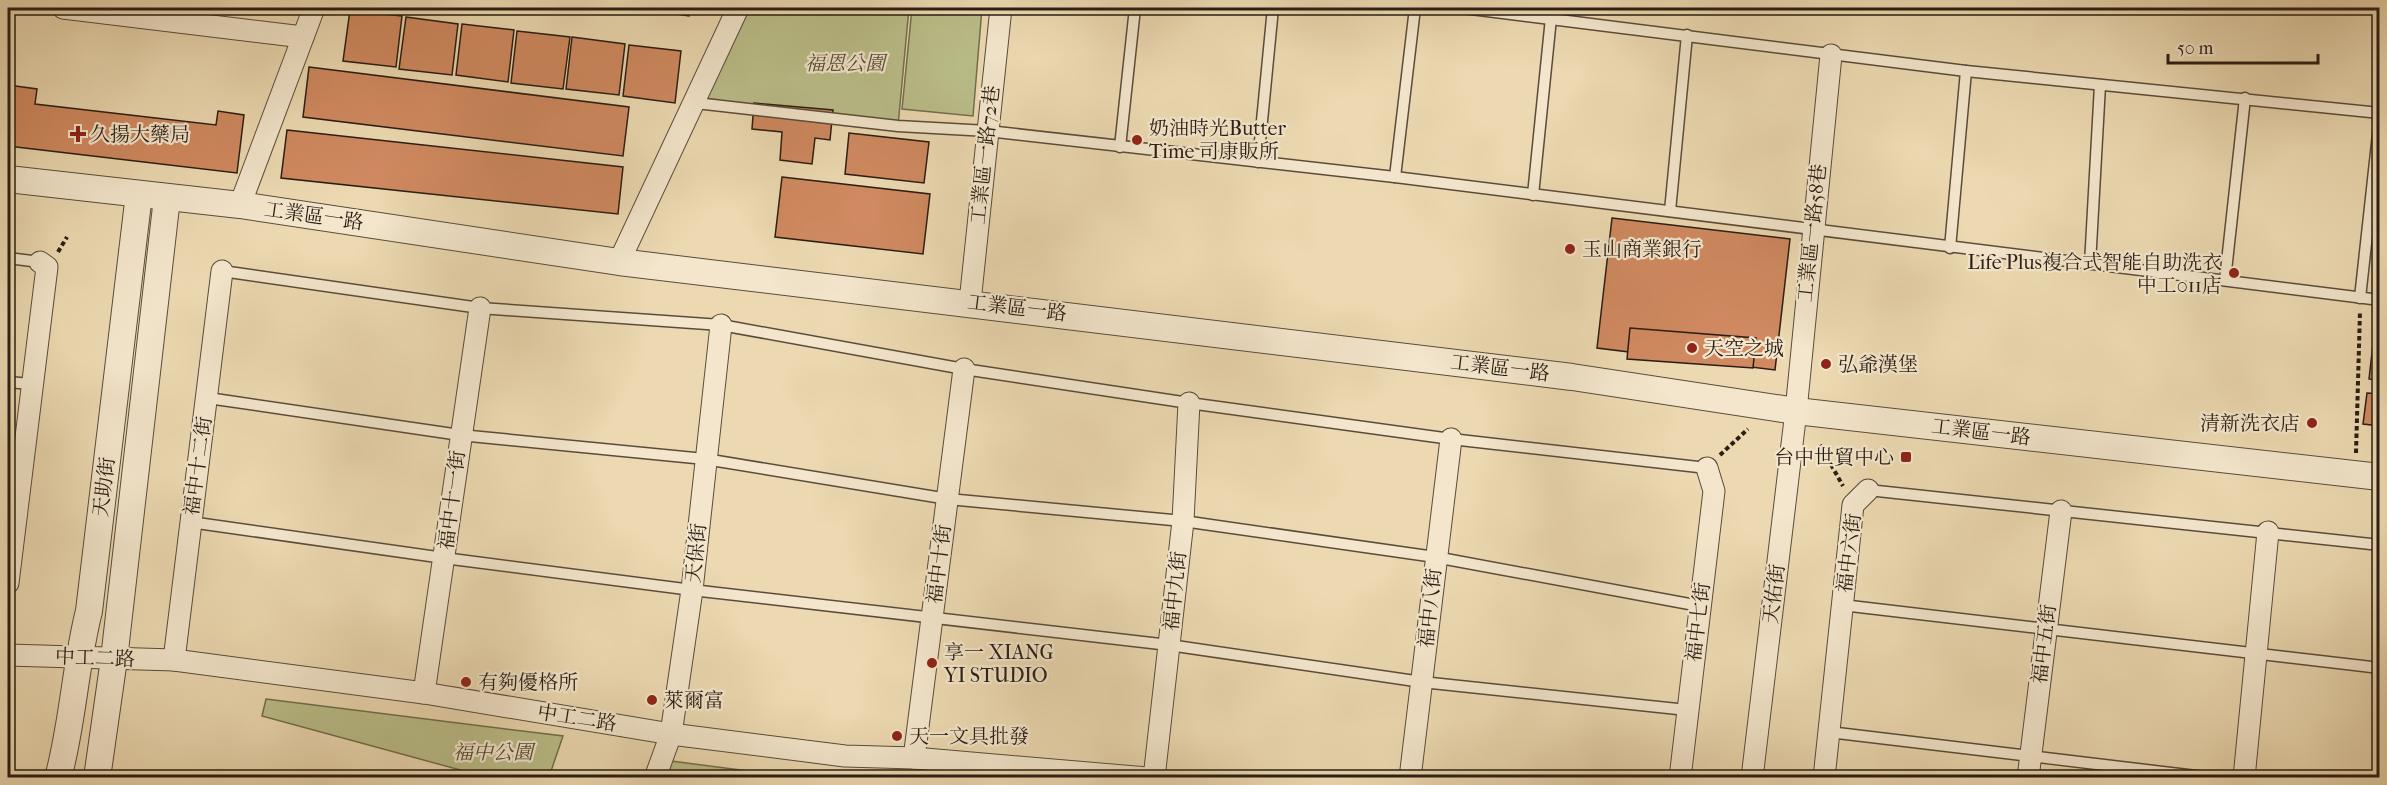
<svg xmlns="http://www.w3.org/2000/svg" width="2387" height="785" viewBox="0 0 2387 785" font-family="'IM FELL French Canon','Noto Serif TC',serif">
  <rect width="100%" height="100%" fill="#ecd9b1"/>
  <filter id="stains"><feTurbulence type="fractalNoise" baseFrequency=".00333" numOctaves="4"/><feColorMatrix values="0 0 0 0 .2 0 0 0 0 .09 0 0 0 0 .02 0 0 0 .5 -.17"/></filter>
  <radialGradient id="worn" r=".72"><stop offset=".6" stop-color="#630" stop-opacity="0"/><stop offset="1" stop-color="#630" stop-opacity=".3"/></radialGradient>
  <g fill="#babe89" stroke="#726e4e" stroke-width="1.5">
    <polygon points="738,8 909,8 898,126 696,103"/>
    <polygon points="912,8 982,8 973,116 902,109"/>
    <polygon points="266,699 563,736 549,777 486,777 262,716"/>
    <polygon points="671,761 795,777 654,778"/>
  </g>
  <g fill="#d08960" stroke="#291d14" stroke-width="1.5">
    <polygon points="636,8 690,8 689,16"/>
    <polygon points="350,10 402,16 396,67 343,61"/>
    <polygon points="406,17 458,24 452,75 399,69"/>
    <polygon points="462,24 514,30 508,82 456,75"/>
    <polygon points="517,31 570,37 563,89 511,83"/>
    <polygon points="572,37 625,44 619,95 566,89"/>
    <polygon points="629,45 681,51 675,103 623,96"/>
    <polygon points="309,67 629,107 623,156 303,117"/>
    <polygon points="8,85 37,89 35,104 216,125 218,111 244,115 237,173 8,146"/>
    <polygon points="754,103 833,110 830,140 815,138 812,164 780,160 782,132 752,129"/>
    <polygon points="287,130 623,167 618,214 281,178"/>
    <polygon points="849,133 929,142 924,183 845,174"/>
    <polygon points="782,177 930,194 923,254 775,237"/>
    <polygon points="1612,218 1790,239 1775,370 1597,348"/>
    <polygon points="1630,328 1756,338 1753,368 1627,359"/>
    <polygon points="2373,344 2380,345 2380,381 2369,379"/>
    <polygon points="2367,393 2380,394 2380,426 2363,424"/>
  </g>
  <g fill="none" stroke-linecap="round" stroke-linejoin="round">
    <g stroke="#5a4c3b" stroke-width="13">
      <g id="service">
        <polyline points="1463,8 1966,71 2380,113"/>
        <polyline points="696,103 898,126 988,131 1395,177 2380,300"/>
        <polyline points="1120,147 1135,8"/>
        <polyline points="1258,162 1273,8"/>
        <polyline points="1395,177 1415,8"/>
        <polyline points="1533,195 1551,18"/>
        <polyline points="1670,211 1687,35"/>
        <polyline points="1950,248 1966,71"/>
        <polyline points="8,258 40,262"/>
        <polyline points="2090,264 2100,85"/>
        <polyline points="222,271 480,308 721,325 964,369 1189,403 1451,439 1707,468"/>
        <polyline points="2225,280 2245,98"/>
        <polyline points="2360,298 2380,116"/>
        <polyline points="8,382 31,384"/>
        <polyline points="208,398 460,435 705,459 948,499 1183,521 1435,557 1700,606"/>
        <polyline points="1868,490 2380,545"/>
        <polyline points="190,522 444,558 692,590 1169,645 1422,682 1687,710"/>
        <polyline points="1842,605 2380,668"/>
        <polyline points="1829,732 2213,778"/>
      </g>
    </g>
    <g stroke="#5a4c3b" stroke-width="23">
      <g id="minor">
        <polyline points="63,8 303,37"/>
        <polyline points="240,205 314,8"/>
        <polyline points="619,262 738,8"/>
        <polyline points="970,302 1001,8"/>
        <polyline points="8,583 47,267 40,262"/>
        <polyline points="8,655 174,660 424,693 671,734 845,756 914,758 1147,778"/>
        <polyline points="174,660 222,271"/>
        <polyline points="424,693 480,308"/>
        <polyline points="914,758 964,369"/>
        <polyline points="655,778 671,734 692,590 721,325"/>
        <polyline points="1154,778 1183,521 1189,403"/>
        <polyline points="1410,778 1451,439"/>
        <polyline points="1680,778 1714,491 1707,468"/>
        <polyline points="1752,778 1796,411 1831,55"/>
        <polyline points="1824,778 1853,505 1868,490"/>
        <polyline points="2028,778 2061,511"/>
        <polyline points="2244,778 2268,532"/>
      </g>
    </g>
    <g stroke="#5a4c3b" stroke-width="28">
      <g id="tertiary">
        <polyline points="8,179 240,205 619,262 1572,377 1796,411 2380,477"/>
        <path d="M58 778C73 723 75 666 89 611L139 194"/>
        <polyline points="97,778 114,659 167,198"/>
      </g>
    </g>
    <g stroke="#291d14" stroke-width="4" stroke-dasharray="4.5 3" stroke-linecap="butt">
      <polyline points="58,252 67,237"/>
      <polyline points="1820,445 1843,486"/>
      <polyline points="2356,453 2360,311"/>
      <polyline points="1720,455 1748,429"/>
    </g>
    <use href="#service" stroke="#f3e6cc" stroke-width="10"/>
    <use href="#minor" stroke="#f3e6cc" stroke-width="21"/>
    <use href="#tertiary" stroke="#f3e6cc" stroke-width="26"/>
  </g>
  <g fill="#8f2418" stroke="#f3e6cc" stroke-width="2">
    <path d="M75 125h6v6h6v6h-6v6h-6v-6h-6v-6h6z"/>
    <circle cx="1137" cy="140" r="6"/>
    <circle cx="1570" cy="249" r="6"/>
    <circle cx="2234" cy="273" r="6"/>
    <circle cx="1692" cy="348" r="6"/>
    <circle cx="1826" cy="364" r="6"/>
    <circle cx="2312" cy="423" r="6"/>
    <rect x="1900" y="451" width="12" height="12" rx="3"/>
    <circle cx="932" cy="663" r="6"/>
    <circle cx="466" cy="682" r="6"/>
    <circle cx="652" cy="700" r="6"/>
    <circle cx="897" cy="736" r="6"/>
  </g>
  <g text-anchor="middle" dominant-baseline="central" stroke-width="4.5" stroke-linejoin="round" paint-order="stroke">
    <g font-size="20" font-style="italic" fill="#544d37" stroke="#f3e6cc">
      <text x="845" y="63">福恩公園</text>
      <text x="493" y="752">福中公園</text>
    </g>
    <g font-size="20" fill="#291d14" stroke="#f3e6cc" text-anchor="start">
      <text x="1149" y="128">奶油時光Butter<tspan x="1149" dy="23">Time 司康販所</tspan></text>
      <text x="90" y="134">久揚大藥局</text>
      <text x="1582" y="249">玉山商業銀行</text>
      <text x="2222" y="262" text-anchor="end">Life Plus複合式智能自助洗衣<tspan x="2222" dy="23">中工011店</tspan></text>
      <text x="1704" y="348">天空之城</text>
      <text x="1838" y="364">弘爺漢堡</text>
      <text x="2300" y="423" text-anchor="end">清新洗衣店</text>
      <text x="1894" y="457" text-anchor="end">台中世貿中心</text>
      <text x="944" y="652">享一 XIANG<tspan x="944" dy="23">YI STUDIO</tspan></text>
      <text x="478" y="682">有夠優格所</text>
      <text x="664" y="700">萊爾富</text>
      <text x="909" y="736">天一文具批發</text>
    </g>
    <g font-size="20" fill="#291d14" stroke="#f3e6cc">
      <text transform="translate(985 155) rotate(-84)">工業區一路72巷</text>
      <text transform="translate(314 216) rotate(8)">工業區一路</text>
      <text transform="translate(1812 233) rotate(-84)">工業區一路58巷</text>
      <text transform="translate(1017 308) rotate(7)">工業區一路</text>
      <text transform="translate(1500 368) rotate(7)">工業區一路</text>
      <text transform="translate(1981 432) rotate(7)">工業區一路</text>
      <text transform="translate(198 466) rotate(-82)">福中十二街</text>
      <text transform="translate(104 487) rotate(-83)">天助街</text>
      <text transform="translate(452 500) rotate(-83)">福中十一街</text>
      <text transform="translate(696 553) rotate(-84)">天保街</text>
      <text transform="translate(1849 553) rotate(-83)">福中六街</text>
      <text transform="translate(939 564) rotate(-83)">福中十街</text>
      <text transform="translate(1175 591) rotate(-84)">福中九街</text>
      <text transform="translate(1774 594) rotate(-83)">天佑街</text>
      <text transform="translate(1430 608) rotate(-84)">福中八街</text>
      <text transform="translate(1698 622) rotate(-83)">福中七街</text>
      <text transform="translate(2044 644) rotate(-83)">福中五街</text>
      <text transform="translate(95 658) rotate(2)">中工二路</text>
      <text transform="translate(577 718) rotate(9)">中工二路</text>
    </g>
  </g>
  <rect width="2387" height="785" fill="none" stroke="#ecd9b1" stroke-width="30"/>
  <rect x="9" y="9" width="2369" height="767" fill="none" stroke="#291d14" stroke-width="3"/>
  <rect x="15" y="15" width="2357" height="755" fill="none" stroke="#291d14" stroke-width="1.5"/>
  <path d="M2168 54v9h150v-9" fill="none" stroke="#291d14" stroke-width="3"/>
  <text x="2177" y="54" font-size="18" fill="#291d14" stroke="#f3e6cc" stroke-width="4.5" paint-order="stroke">50 m</text>
  <rect width="100%" height="100%" filter="url(#stains)"/>
  <rect width="100%" height="100%" fill="url(#worn)"/>
</svg>
